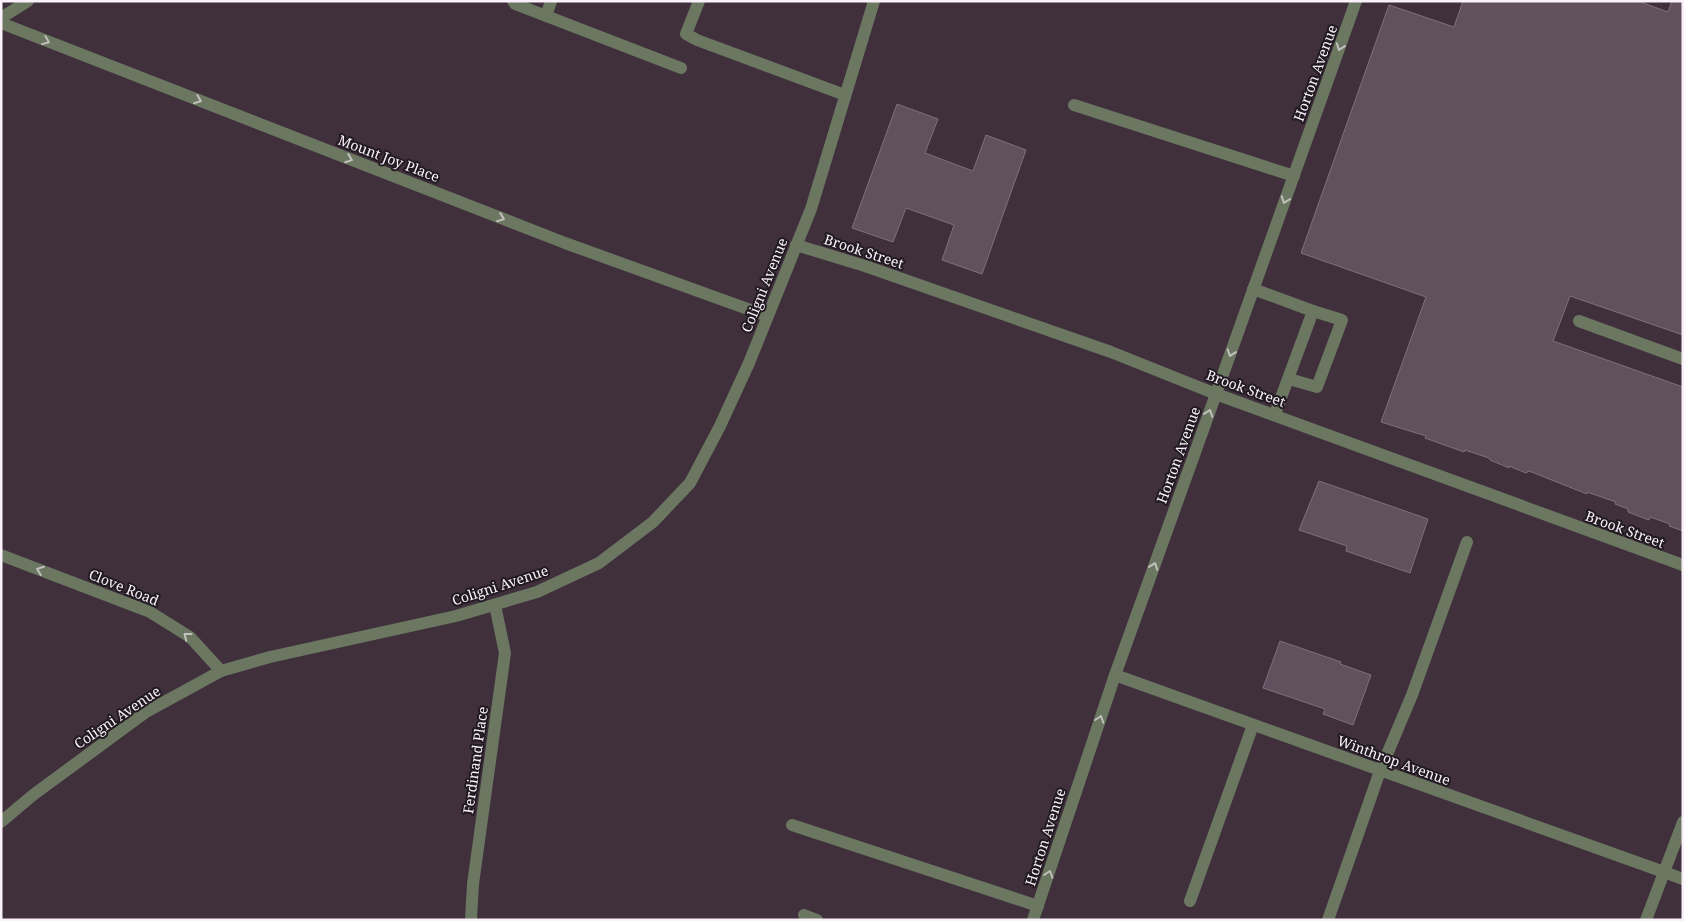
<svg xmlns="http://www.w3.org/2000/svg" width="1684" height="921" viewBox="0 0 1684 921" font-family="'Noto Serif',serif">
  <rect width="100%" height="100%" fill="#3f303c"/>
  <g fill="#61505e" stroke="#816f7e">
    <polygon points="1463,1 1638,1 1668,12 1672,1 1683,1 1683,335 1570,296 1553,341 1683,387 1683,531 1669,526 1670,524 1650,517 1649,520 1628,512 1628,509 1615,504 1616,502 1587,492 1587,494 1529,471 1526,473 1509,466 1509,468 1490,460 1489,458 1465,450 1464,452 1425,438 1426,436 1381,422 1426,297 1301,253 1389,5 1454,27"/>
    <polygon points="897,104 938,119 925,153 973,171 986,135 1026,150 982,274 942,260 954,225 906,208 893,242 852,228"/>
    <polygon points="1319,481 1428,519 1410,573 1346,551 1347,546 1299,530"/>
    <polygon points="1280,641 1341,662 1340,664 1371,675 1353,725 1323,714 1325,709 1263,688"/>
  </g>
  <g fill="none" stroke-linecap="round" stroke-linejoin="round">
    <g stroke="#6b7761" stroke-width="12">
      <polyline points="513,1 515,4 681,68"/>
      <polyline points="699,1 686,34 697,40 845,95"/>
      <polyline points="546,16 551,1"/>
      <polyline points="1074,105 1294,176"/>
      <polyline points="1253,289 1313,311 1275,414"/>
      <polyline points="1579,321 1683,359"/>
      <polyline points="1289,379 1317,387 1342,320 1313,311"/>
      <polyline points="792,825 1038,906"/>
      <polyline points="1664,872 1683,879"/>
      <polyline points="1190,901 1253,725"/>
      <polyline points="804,915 817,920"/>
      <polyline points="1328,920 1380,771 1412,695 1467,542"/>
    </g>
    <g stroke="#6b7761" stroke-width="12">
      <polyline points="1,18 28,1"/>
      <polyline points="1,23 565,243 767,316"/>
      <polyline points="1,555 150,612 190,637 221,671"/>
      <polyline points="1115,675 1664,872"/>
      <polyline points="471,920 473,884 505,653 495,605"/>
      <polyline points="1033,920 1115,675 1216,394"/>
      <polyline points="1646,920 1683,822"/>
    </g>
    <g stroke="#6b7761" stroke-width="12">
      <polyline points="796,245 865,266 1111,352 1216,394 1683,565"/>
      <polyline points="1216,394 1356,1"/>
      <polyline points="1,822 33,795 146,712 221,671 270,657 456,616 537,592 599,563 653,522 690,483 720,426 749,363 811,209 874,1"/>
    </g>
  </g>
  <defs><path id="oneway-chevron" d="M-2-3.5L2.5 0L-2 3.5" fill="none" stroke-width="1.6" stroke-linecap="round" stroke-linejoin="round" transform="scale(1.25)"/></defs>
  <g stroke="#c1c0bd">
    <use href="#oneway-chevron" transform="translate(46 41) rotate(22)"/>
    <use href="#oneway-chevron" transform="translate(1340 47) rotate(110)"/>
    <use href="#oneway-chevron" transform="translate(198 100) rotate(21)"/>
    <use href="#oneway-chevron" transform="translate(349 159) rotate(21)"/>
    <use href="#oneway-chevron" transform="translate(1285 200) rotate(110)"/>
    <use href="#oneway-chevron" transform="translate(501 218) rotate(21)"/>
    <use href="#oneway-chevron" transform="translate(1231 353) rotate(109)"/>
    <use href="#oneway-chevron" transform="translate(1209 413) rotate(-70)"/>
    <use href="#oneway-chevron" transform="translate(1154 566) rotate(-70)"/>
    <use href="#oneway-chevron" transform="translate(40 570) rotate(-159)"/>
    <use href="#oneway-chevron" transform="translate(187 636) rotate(-142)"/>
    <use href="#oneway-chevron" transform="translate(1100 719) rotate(-72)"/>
    <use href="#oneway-chevron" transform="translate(1049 874) rotate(-72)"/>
  </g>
  <g text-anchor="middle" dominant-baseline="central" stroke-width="4" stroke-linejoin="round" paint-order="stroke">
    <g font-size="14" fill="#fbf1fa" stroke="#211a20">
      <text transform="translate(1315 73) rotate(-70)">Horton Avenue</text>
      <text transform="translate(389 158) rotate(21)">Mount Joy Place</text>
      <text transform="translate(864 251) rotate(18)">Brook Street</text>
      <text transform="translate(764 285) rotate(-68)">Coligni Avenue</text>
      <text transform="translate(1246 388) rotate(20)">Brook Street</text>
      <text transform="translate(1178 455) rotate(-70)">Horton Avenue</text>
      <text transform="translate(1625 529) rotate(20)">Brook Street</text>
      <text transform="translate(500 585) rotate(-18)">Coligni Avenue</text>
      <text transform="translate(124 587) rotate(22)">Clove Road</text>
      <text transform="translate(117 717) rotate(-34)">Coligni Avenue</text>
      <text transform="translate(475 760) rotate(-82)">Ferdinand Place</text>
      <text transform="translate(1394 760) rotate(20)">Winthrop Avenue</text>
      <text transform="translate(1045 837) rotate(-72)">Horton Avenue</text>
    </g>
  </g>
  <rect width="1684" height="921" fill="none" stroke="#fbf1fa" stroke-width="5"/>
</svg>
